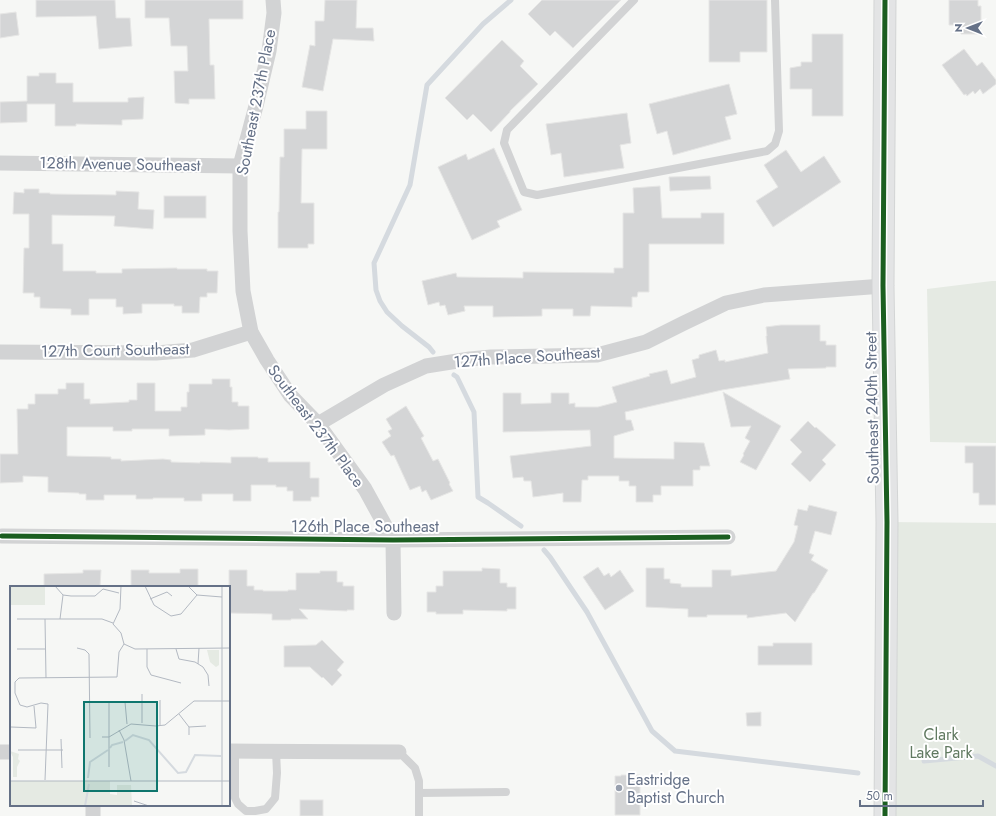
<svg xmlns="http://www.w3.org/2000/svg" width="996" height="816" viewBox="0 0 996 816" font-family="Jost,sans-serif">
  <rect width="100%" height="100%" fill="#f6f7f5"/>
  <g fill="#e5eae3">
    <polygon points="992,281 996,281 996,443 930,442 927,289"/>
    <polygon points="887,522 996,523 996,816 885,816"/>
  </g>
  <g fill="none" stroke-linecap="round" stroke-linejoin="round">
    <g stroke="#d5dadf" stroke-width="5">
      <polyline points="433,352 429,347 402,326 387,312 380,301 376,290 374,263 410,185 427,85 483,24 511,0"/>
      <polyline points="454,375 457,377 474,412 478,497 488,503 521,526"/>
      <polyline points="544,550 550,557 587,612 652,731 675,751 858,773"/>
      <polyline points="924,761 978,756 996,766"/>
    </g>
  </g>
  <g fill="#d4d5d6" stroke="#e6e6e5">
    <polygon points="36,0 115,0 116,18 130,18 132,46 99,49 96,16 36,17"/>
    <polygon points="145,0 243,0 243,19 209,19 210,65 214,65 215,99 189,99 189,104 175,103 174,71 188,71 187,46 171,46 169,18 145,18"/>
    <polygon points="325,0 357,0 356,28 373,28 374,41 333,39 323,91 302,87 310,45 315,46 315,21 324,21"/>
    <polygon points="542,0 621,0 573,48 555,31 550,36 528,14"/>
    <polygon points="709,0 767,0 767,52 740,52 740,62 709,62"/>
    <polygon points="949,0 978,0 978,6 981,6 981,24 980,24 980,34 961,34 961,25 949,25"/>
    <polygon points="16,12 19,35 0,38 0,14"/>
    <polygon points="812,34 843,34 843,116 812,116 812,89 790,89 790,68 801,66 801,62 812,62"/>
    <polygon points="502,40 524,61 520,66 538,84 510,111 510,112 491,132 473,114 467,120 445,98"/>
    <polygon points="964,49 977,66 982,62 996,80 996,84 983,94 980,89 975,94 973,91 967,96 966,94 964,95 942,65"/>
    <polygon points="39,73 56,73 56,83 73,83 73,102 128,102 128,98 144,97 143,119 122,120 122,125 76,124 76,126 55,126 55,104 27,104 27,122 0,123 0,102 27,101 27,76 39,76"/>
    <polygon points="729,84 737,114 725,117 731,139 673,155 667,131 657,134 649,104"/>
    <polygon points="306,111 327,111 327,149 302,149 301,203 314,203 314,244 308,244 308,248 278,248 278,212 279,212 280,157 284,157 284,129 306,129"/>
    <polygon points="627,113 631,143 620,145 624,168 564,177 561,153 551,155 546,124"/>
    <polygon points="494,148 522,210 497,221 500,227 472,240 438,167 466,154 468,160"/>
    <polygon points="786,150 801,172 824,156 841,182 773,227 756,201 778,187 764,165"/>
    <polygon points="710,176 711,189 670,191 669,177"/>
    <polygon points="660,186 662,218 701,218 701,213 724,213 724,244 649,244 649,292 638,292 637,297 632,297 632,307 591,306 590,316 573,316 573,309 542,309 542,316 493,317 493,306 464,306 465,311 448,315 445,305 440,306 439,302 428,305 422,281 456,273 457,277 523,278 523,272 614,273 614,268 623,268 623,213 634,213 633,188"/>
    <polygon points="24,189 39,189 39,193 50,193 50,194 116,195 116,191 139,192 138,209 154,210 153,229 114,226 115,216 52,215 52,244 63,244 63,271 96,271 96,273 122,273 122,269 177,268 177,269 207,269 207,271 218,271 217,293 207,293 207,297 200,297 199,313 182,313 182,306 174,306 174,304 142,304 142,313 123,314 123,307 116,307 116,299 89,299 89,315 71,315 71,309 40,308 40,297 34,297 34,293 23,293 24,248 29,248 29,214 13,214 14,192 24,193"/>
    <rect x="164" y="196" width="42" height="22"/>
    <polygon points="781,325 820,325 820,341 826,341 826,345 836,345 836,367 826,367 826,368 788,369 790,379 722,390 625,412 626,420 631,420 634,430 614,436 614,458 674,459 674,442 704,443 710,466 700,466 700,470 693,470 693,486 661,486 661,495 653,495 653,502 636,502 636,486 629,486 629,481 619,481 619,476 588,476 588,480 582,480 581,502 563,502 563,493 533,497 531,481 524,481 523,477 513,478 510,456 591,446 590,430 503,432 503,393 521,393 521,404 551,403 551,393 569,393 569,404 575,403 575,407 598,407 617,402 612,387 650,376 649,374 667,370 671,384 696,377 692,360 699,358 699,355 716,350 719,361 725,360 725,362 768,353 766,336 767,336 766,327"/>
    <polygon points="212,379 230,379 230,387 232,387 232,402 238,402 238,406 249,406 249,429 229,430 205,429 205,435 169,436 169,429 132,429 132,431 113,431 113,427 67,427 67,456 111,457 111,459 121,459 121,461 163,459 171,460 171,462 200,463 200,462 231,463 231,457 258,457 258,458 268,458 268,462 310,462 310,478 319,478 319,497 311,497 311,501 293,501 293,491 287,491 287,487 276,487 276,485 251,485 251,501 233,501 233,494 202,494 202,501 184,501 184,498 153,498 153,499 136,499 136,495 104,495 104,500 86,500 86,494 79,494 79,493 48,492 48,477 23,476 23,482 0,483 0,454 18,454 17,409 28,409 28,404 35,404 35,394 58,394 58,389 66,389 66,383 84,383 84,399 90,399 90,404 129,402 129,400 137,400 137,383 155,383 155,411 181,411 181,407 187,407 187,392 189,392 189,384 212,384"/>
    <polygon points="723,392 781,426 756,470 740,462 744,455 743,454 750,441 745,438 751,426 731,427"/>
    <polygon points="406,406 424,436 421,438 433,461 438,459 450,483 449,484 453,491 431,500 426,490 422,492 420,486 410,490 394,455 391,456 382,442 391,436 388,431 392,429 386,419"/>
    <polygon points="808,421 815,428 816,427 836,445 822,460 826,464 810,482 791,464 802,452 790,440"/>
    <polygon points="965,446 996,446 996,505 979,505 979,493 973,493 973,463 965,463"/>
    <polygon points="809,505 837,512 831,535 815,531 809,553 814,555 811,560 828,570 814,593 813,593 795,622 786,613 747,618 747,615 707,615 707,617 688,617 688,609 646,607 646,568 664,568 664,579 670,579 670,583 681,584 681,587 712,587 712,570 731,570 731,576 776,571 794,542 798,526 794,525 798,509 807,511"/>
    <polygon points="598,567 604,576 609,573 611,577 620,570 634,591 605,610 583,577"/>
    <polygon points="482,568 500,569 500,583 507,583 507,587 516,587 516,609 507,609 507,611 463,610 463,614 436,614 436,612 427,612 427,592 436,592 436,586 443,586 443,571 482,571"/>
    <polygon points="180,569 198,569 198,587 131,587 131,570 149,570 149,573 180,573"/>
    <polygon points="83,570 101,570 100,587 44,587 44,574 83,573"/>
    <polygon points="229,570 247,570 247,586 254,586 254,590 263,590 263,591 288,591 288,590 296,590 296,573 320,573 320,571 337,571 337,582 343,582 343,586 354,586 354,610 347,610 347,611 299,609 308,619 291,619 291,620 272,620 272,614 229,613"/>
    <polygon points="322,640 344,662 337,670 342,675 332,686 323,677 322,678 310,667 284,667 284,646 316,645"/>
    <polygon points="773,643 812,643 812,665 758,665 758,646 773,646"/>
    <polygon points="761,712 761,726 747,726 746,713"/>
    <polygon points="621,775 640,775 640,815 615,815 615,776 621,776"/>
    <rect x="300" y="800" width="23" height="16"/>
  </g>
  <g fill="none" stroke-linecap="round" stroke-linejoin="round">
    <g stroke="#d3d5d5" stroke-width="23">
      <polyline id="secondary" points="885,816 887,522 883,286 885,0"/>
    </g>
    <g stroke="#d2d3d4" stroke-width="8">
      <polyline points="634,0 507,130 504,143 524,192 537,195 767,151 775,144 779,131 775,0"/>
      <polyline points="235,751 235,798 238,804 246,811 255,811 266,809 271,803 275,798 277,773 276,751"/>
      <polyline points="399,752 415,768 419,781 419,816"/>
      <polyline points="419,793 506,792"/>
    </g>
    <g stroke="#d2d3d4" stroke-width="15">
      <polyline points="273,0 274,13 269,51 256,106 240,166 240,231 243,291 251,332 267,360 290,395 318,424 365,489 393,540 394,613"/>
      <polyline points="0,163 240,166"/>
      <polyline points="0,352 156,353 193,350 251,332"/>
      <polyline points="318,424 384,385 426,366 470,359 491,357 597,355 646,342 684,323 726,303 764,295 883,286"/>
      <polyline points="2,536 393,540 728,537"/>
      <polyline points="229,751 399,752"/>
      <polyline points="0,752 11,752"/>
      <polyline points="93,805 93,816"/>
    </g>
    <use href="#secondary" stroke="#e3e4e5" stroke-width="21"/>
    <g stroke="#fff" stroke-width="8">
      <g id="cycleway">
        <polyline points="2,536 393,540 728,537"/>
        <polyline points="885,816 887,522 883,286 885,0"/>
      </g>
    </g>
    <use href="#cycleway" stroke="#1b5e20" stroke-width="5"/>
  </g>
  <circle fill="#98a0ae" stroke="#fff" stroke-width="1.5" cx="619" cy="788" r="4"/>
  <g text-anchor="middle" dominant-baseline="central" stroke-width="4" stroke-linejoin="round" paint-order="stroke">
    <g font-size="16" fill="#657187" stroke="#fff">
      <text transform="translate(256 102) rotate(-79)">Southeast 237th Place</text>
      <text transform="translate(120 164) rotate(1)">128th Avenue Southeast</text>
      <text transform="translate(115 350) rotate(-1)">127th Court Southeast</text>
      <text transform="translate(527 357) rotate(-4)">127th Place Southeast</text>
      <text transform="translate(872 408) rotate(-91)">Southeast 240th Street</text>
      <text transform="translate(316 426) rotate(53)">Southeast 237th Place</text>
      <text x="365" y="526">126th Place Southeast</text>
    </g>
    <g font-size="16" fill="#607960" stroke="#fff">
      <text x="941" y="734">Clark<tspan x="941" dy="18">Lake Park</tspan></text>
    </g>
    <g font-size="16" fill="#657187" stroke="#fff" text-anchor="start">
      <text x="627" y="779">Eastridge<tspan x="627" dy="18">Baptist Church</tspan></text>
    </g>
  </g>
  <g transform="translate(10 586)">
    <rect width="220" height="220" fill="#f6f7f5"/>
    <path d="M0 0H35V19H0ZM197 64H209V79L206 81 200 76ZM0 165 9 168 8 173 10 175 7 181V191H3V171ZM0 195H100V208L107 209V199H121L122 220H0Z" fill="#e5eae3"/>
    <path fill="none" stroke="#d5dadf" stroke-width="2" d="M115 155 123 149 139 154 168 187 176 186 185 169 211 170M100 162 102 159 113 156M78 192 80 176 98 164M75 220 79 198"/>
    <path fill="none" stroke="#b3b9c2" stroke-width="1" d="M45 0 53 9 61 10H85L93 3 109 7M135 0 144 19 161 30 171 28 187 9M178 0 187 9 212 11M140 13 157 6 162 10M7 33H92L103 37M35 33 36 92M50 33 53 9M114 58 125 63 220 62M67 62 75 64 79 68 80 152M7 63H35M137 63V81L141 89M166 63 169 73 185 76 193 81 198 89 199 100M188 78 189 62M141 89 171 97M150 114V140M115 116 117 138M10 119 5 107V96L9 92 107 91 109 66 114 58 111 47 103 38 110 23 111 0M10 119 17 121 31 117 38 118 35 194M169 128 179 141V149M132 137V108M1 141 26 142 24 120M179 141 196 140M109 144 114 154 121 195M92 151H99L121 138 146 140 155 139 184 115H220M51 153 52 182M8 164H53M99 181V116M0 195H220M124 215 139 220M212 220V0"/>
    <path fill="#0f766e" fill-opacity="0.15" stroke="#0f766e" stroke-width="2" d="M74 116H147V205H74Z"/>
    <rect width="220" height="220" fill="none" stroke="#657187" stroke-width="2"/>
  </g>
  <g transform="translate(968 28) rotate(270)" stroke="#ffffff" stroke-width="3" paint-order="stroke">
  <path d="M0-3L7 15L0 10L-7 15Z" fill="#657187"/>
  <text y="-6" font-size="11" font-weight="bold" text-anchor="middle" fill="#657187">N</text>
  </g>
  <path d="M860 800v6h123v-6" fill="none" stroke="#657187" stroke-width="2"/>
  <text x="866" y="800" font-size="12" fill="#657187" stroke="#ffffff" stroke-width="3" paint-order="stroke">50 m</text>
</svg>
